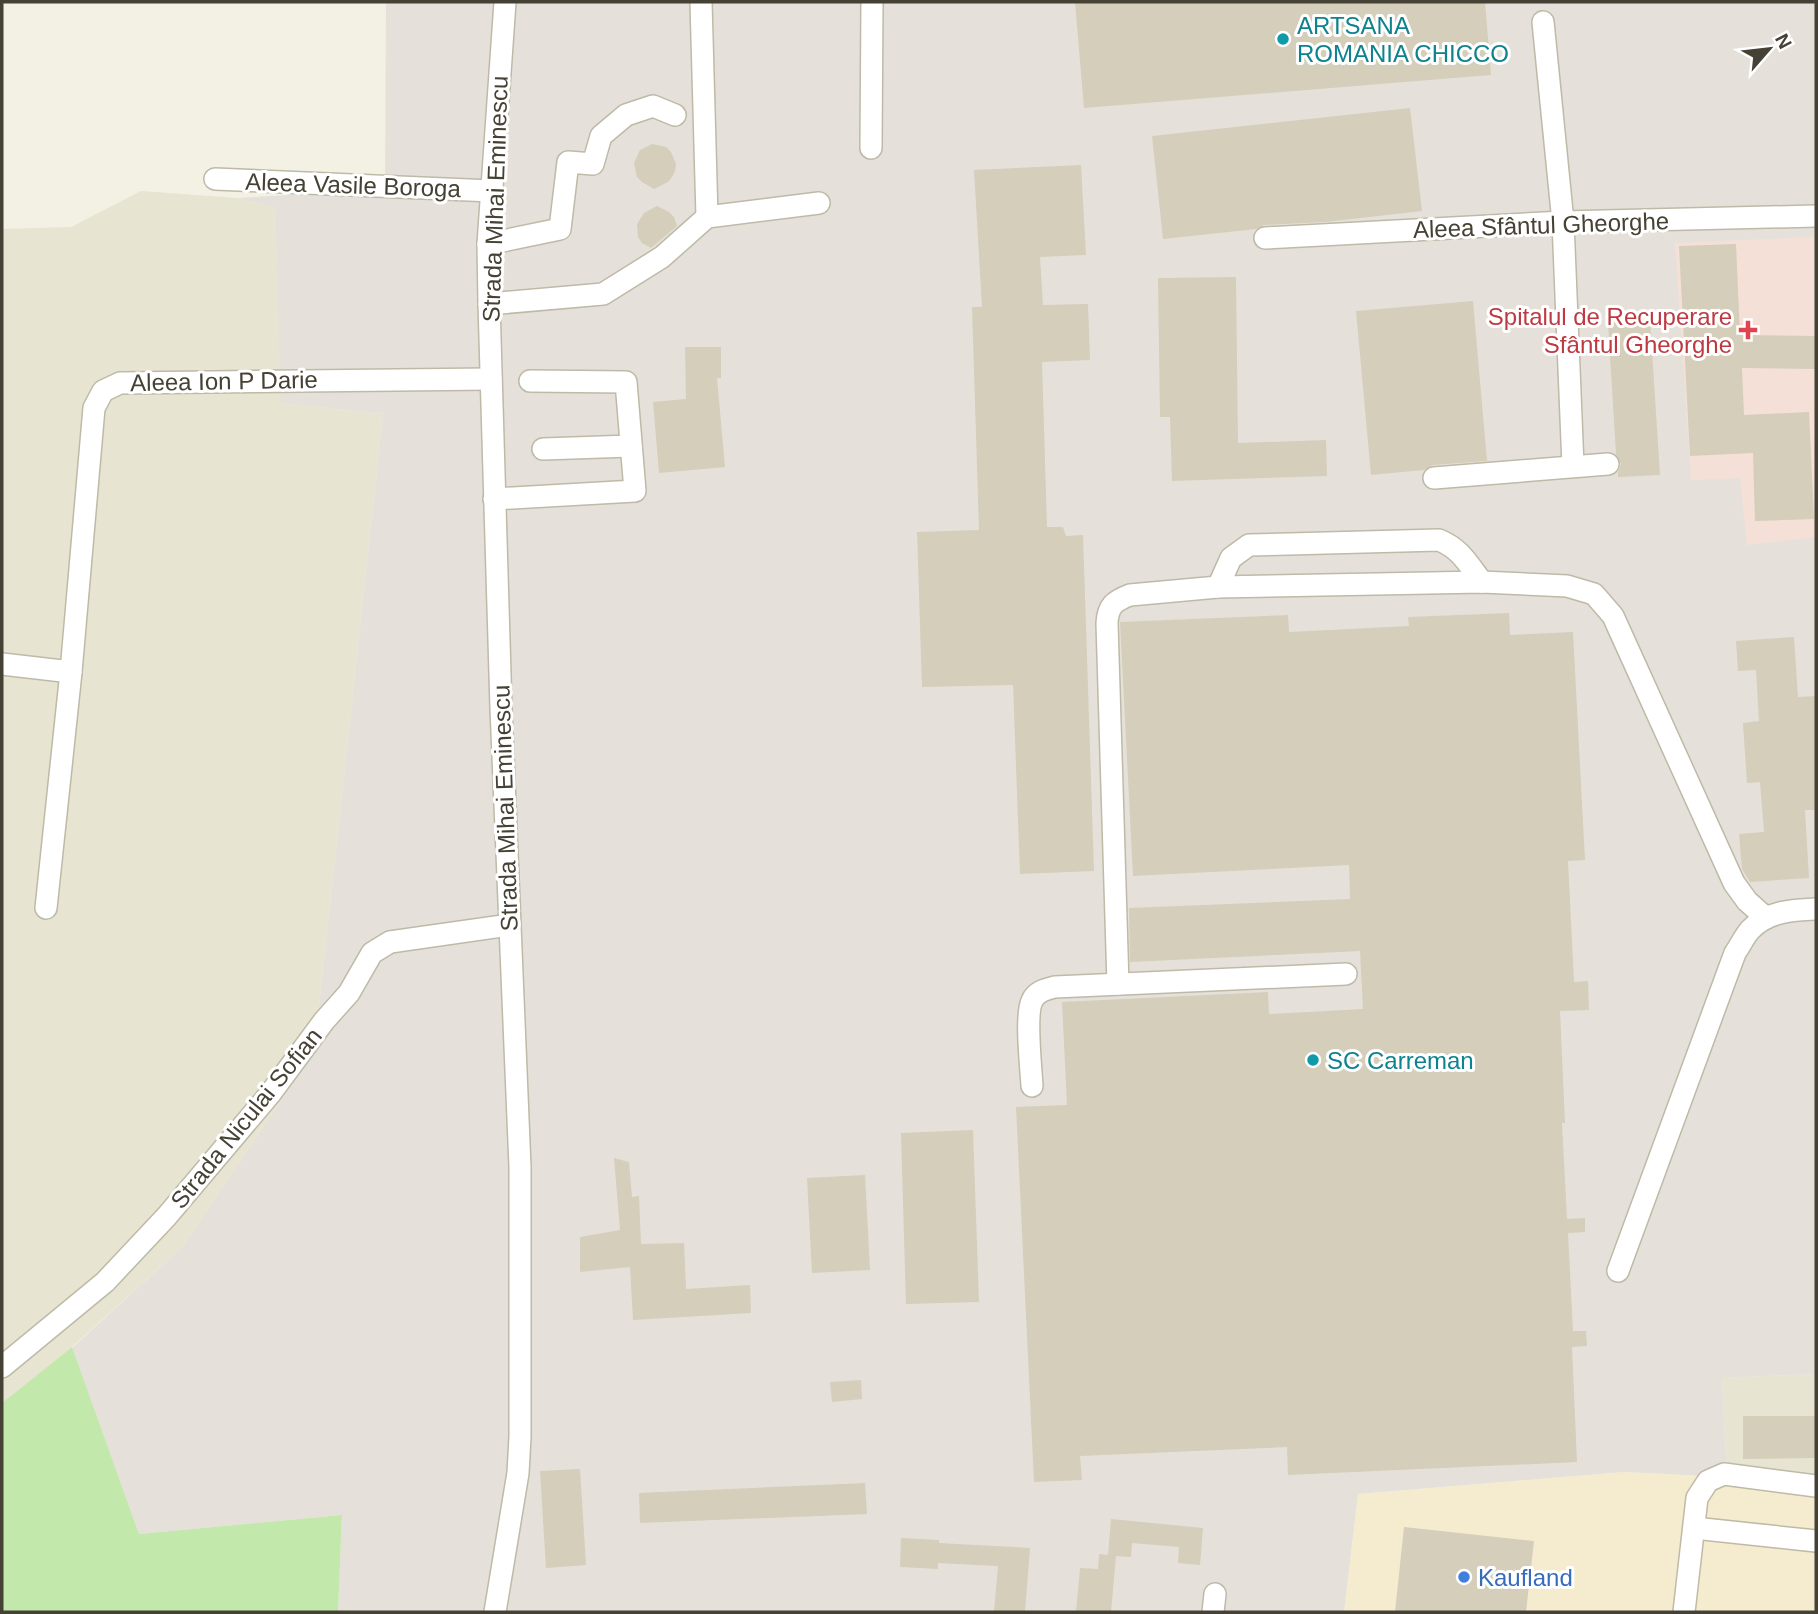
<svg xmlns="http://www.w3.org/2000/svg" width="1818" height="1614" viewBox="0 0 1818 1614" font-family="Helvetica,sans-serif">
  <rect width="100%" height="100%" fill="#f3f1e4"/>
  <g fill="#e7e4d2">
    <polygon points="141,191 238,198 275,208 282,403 383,414 314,1052 182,1247 72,1347 2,1403 2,229 71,227"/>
    <polygon points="1816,1374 1816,1481 1727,1477 1722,1378"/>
  </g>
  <polygon fill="#f5eccf" points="1624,1472 1816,1481 1816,1612 1344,1612 1358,1494"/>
  <polygon fill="#e5e1da" points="386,2 1816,2 1816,1374 1722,1378 1727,1477 1624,1472 1358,1494 1344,1612 338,1612 342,1515 139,1534 72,1348 182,1247 314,1052 383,414 281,403 275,208 238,198 385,189"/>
  <polygon fill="#f4e0d7" points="1816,237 1816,537 1747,545 1740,478 1691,480 1675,243"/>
  <polygon fill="#c3e8ac" points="72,1347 139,1534 342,1515 338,1612 2,1612 2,1403"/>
  <g fill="#d4ceba">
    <polygon points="1075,2 1485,2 1491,75 1084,108"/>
    <polygon points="1410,108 1422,211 1325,222 1264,225 1256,229 1163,239 1152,136"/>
    <polygon points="652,144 666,147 671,152 676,164 675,171 672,177 668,182 654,189 642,182 637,177 634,163 640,150"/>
    <polygon points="1081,165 1086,255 1040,257 1043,305 1088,304 1090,360 1042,362 1047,527 1063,527 1066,536 1083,535 1094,871 1020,874 1013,685 922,687 917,532 979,530 972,307 982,307 974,170"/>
    <polygon points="657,206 669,212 674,217 677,226 651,248 642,243 638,237 637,224 644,213"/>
    <polygon points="1736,244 1740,335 1816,336 1816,369 1742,368 1744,415 1809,412 1814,519 1755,521 1753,453 1690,456 1679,246"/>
    <polygon points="1236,277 1238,443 1326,440 1327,476 1172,481 1170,417 1160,417 1158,278"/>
    <polygon points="1473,301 1487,461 1433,465 1424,470 1371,475 1356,311"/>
    <polygon points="1650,320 1660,475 1618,477 1618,472 1621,464 1616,454 1608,323"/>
    <polygon points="685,347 721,347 721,378 717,378 725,467 659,473 653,402 686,399"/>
    <polygon points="1509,613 1510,635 1573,632 1585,860 1568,861 1574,982 1588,981 1589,1010 1560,1011 1565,1123 1562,1123 1567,1219 1585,1218 1585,1232 1568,1233 1573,1331 1586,1331 1587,1346 1572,1347 1577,1462 1288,1475 1287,1447 1080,1456 1082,1480 1034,1482 1016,1107 1067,1105 1062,1002 1268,992 1269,1014 1363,1009 1360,951 1130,962 1129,908 1350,899 1349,865 1133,876 1120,622 1288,615 1289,632 1409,626 1408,617"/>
    <polygon points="1794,637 1798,697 1816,696 1816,810 1805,810 1809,878 1750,882 1742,869 1739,834 1764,832 1760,782 1747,783 1743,723 1759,721 1756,670 1738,671 1736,641"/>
    <polygon points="973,1130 979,1302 906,1304 901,1133"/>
    <polygon points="614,1158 629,1162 632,1197 639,1196 641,1244 684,1243 686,1289 750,1285 751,1313 633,1320 630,1267 580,1272 580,1237 620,1230"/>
    <polygon points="865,1175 870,1270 812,1273 807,1178"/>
    <polygon points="861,1380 862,1399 832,1402 830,1382"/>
    <polygon points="1743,1416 1816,1416 1816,1458 1743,1459"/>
    <polygon points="580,1469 586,1565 546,1568 540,1471"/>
    <polygon points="865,1483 867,1514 640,1523 639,1493"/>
    <polygon points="1111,1519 1203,1528 1200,1565 1178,1563 1179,1547 1132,1543 1131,1557 1116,1556 1111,1612 1076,1612 1080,1568 1098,1569 1099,1554 1108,1555"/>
    <polygon points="1404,1527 1534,1541 1526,1612 1395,1612"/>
    <polygon points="901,1538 939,1540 939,1543 1030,1548 1025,1612 994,1612 998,1566 938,1563 938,1569 900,1567"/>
  </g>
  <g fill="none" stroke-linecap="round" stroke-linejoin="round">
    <g stroke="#bebaa7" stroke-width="24">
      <g id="minor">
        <polyline points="701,2 707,217"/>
        <polyline points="1543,22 1563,222 1573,466"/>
        <polyline points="871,148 872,2"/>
        <polyline points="215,179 492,191"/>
        <polyline points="1265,238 1563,222 1816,216"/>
        <polyline points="488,244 560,229 568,162 593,164 601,136 626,115 653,106 675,115"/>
        <polyline points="489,304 603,294 662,257 707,217 819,203"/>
        <polyline points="543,449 631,446"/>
        <polyline points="1434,478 1608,464"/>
        <polyline points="494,499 635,491 626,382 530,381"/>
        <path d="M1218 587 1231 558 1249 545 1439 540C1461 549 1468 564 1482 582"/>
        <polyline points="2,664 71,672 94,408 103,391 120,383 491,379"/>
        <polyline points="46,908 71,672"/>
        <path d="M1118 984 1107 623C1108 606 1114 601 1130 595L1218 587 1482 582 1567 586 1594 594 1613 616 1734 883 1747 901 1766 918"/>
        <path d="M1032 1086C1031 1068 1025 1015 1032 1001 1036 991 1047 989 1055 987L1346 974"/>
        <path d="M1618 1271 1735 953C1740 946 1744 937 1750 930 1768 911 1792 910 1816 909"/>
        <polyline points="2,1367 105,1282 167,1216 270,1094 324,1021 349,993 372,953 390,942 510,925"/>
        <polyline points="1694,1528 1816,1541"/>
        <polyline points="495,1612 518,1473 520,1437 520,1167 501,708 489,304 488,244 505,2"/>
        <polyline points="1213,1612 1215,1594"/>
        <polyline points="1684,1612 1697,1498 1708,1481 1724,1474 1816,1486"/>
      </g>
    </g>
    <use href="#minor" stroke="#fff" stroke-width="21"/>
  </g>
  <g fill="#0f9aa8" stroke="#fff" stroke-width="2.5">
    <circle cx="1283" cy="39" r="7"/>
    <circle cx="1313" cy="1060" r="7"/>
  </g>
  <path fill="#e0444e" stroke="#fff" stroke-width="2.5" d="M1744.5 319.5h7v7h7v7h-7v7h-7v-7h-7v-7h7z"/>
  <circle fill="#3f7fe0" stroke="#fff" stroke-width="2.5" cx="1464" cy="1577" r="7"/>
  <g text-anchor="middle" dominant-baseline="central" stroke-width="6" stroke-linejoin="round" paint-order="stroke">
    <g font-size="24" fill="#0d838f" stroke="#fff" text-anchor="start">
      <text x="1297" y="25">ARTSANA<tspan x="1297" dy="28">ROMANIA CHICCO</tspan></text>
      <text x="1327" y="1060">SC Carreman</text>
    </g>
    <g font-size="24" fill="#454134" stroke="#fff">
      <text transform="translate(353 185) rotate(2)">Aleea Vasile Boroga</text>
      <text transform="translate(495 199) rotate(-88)">Strada Mihai Eminescu</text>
      <text transform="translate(1541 225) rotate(-2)">Aleea Sfântul Gheorghe</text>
      <text transform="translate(224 381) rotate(-1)">Aleea Ion P Darie</text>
      <text transform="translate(505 808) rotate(-92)">Strada Mihai Eminescu</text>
      <text transform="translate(246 1118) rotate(-51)">Strada Niculai Sofian</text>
    </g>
    <g font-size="24" fill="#be3a42" stroke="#fff" text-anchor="end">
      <text x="1732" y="316">Spitalul de Recuperare<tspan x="1732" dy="28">Sfântul Gheorghe</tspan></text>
    </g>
    <g font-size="24" fill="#366cbe" stroke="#fff" text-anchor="start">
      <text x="1478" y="1577">Kaufland</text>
    </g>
  </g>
  <rect width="1818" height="1614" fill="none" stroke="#454134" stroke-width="7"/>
  <g transform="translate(1769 49) rotate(62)" stroke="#ffffff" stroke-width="5" paint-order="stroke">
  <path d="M0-5L12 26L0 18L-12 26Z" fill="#454134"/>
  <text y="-10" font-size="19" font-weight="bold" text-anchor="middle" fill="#454134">N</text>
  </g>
</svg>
